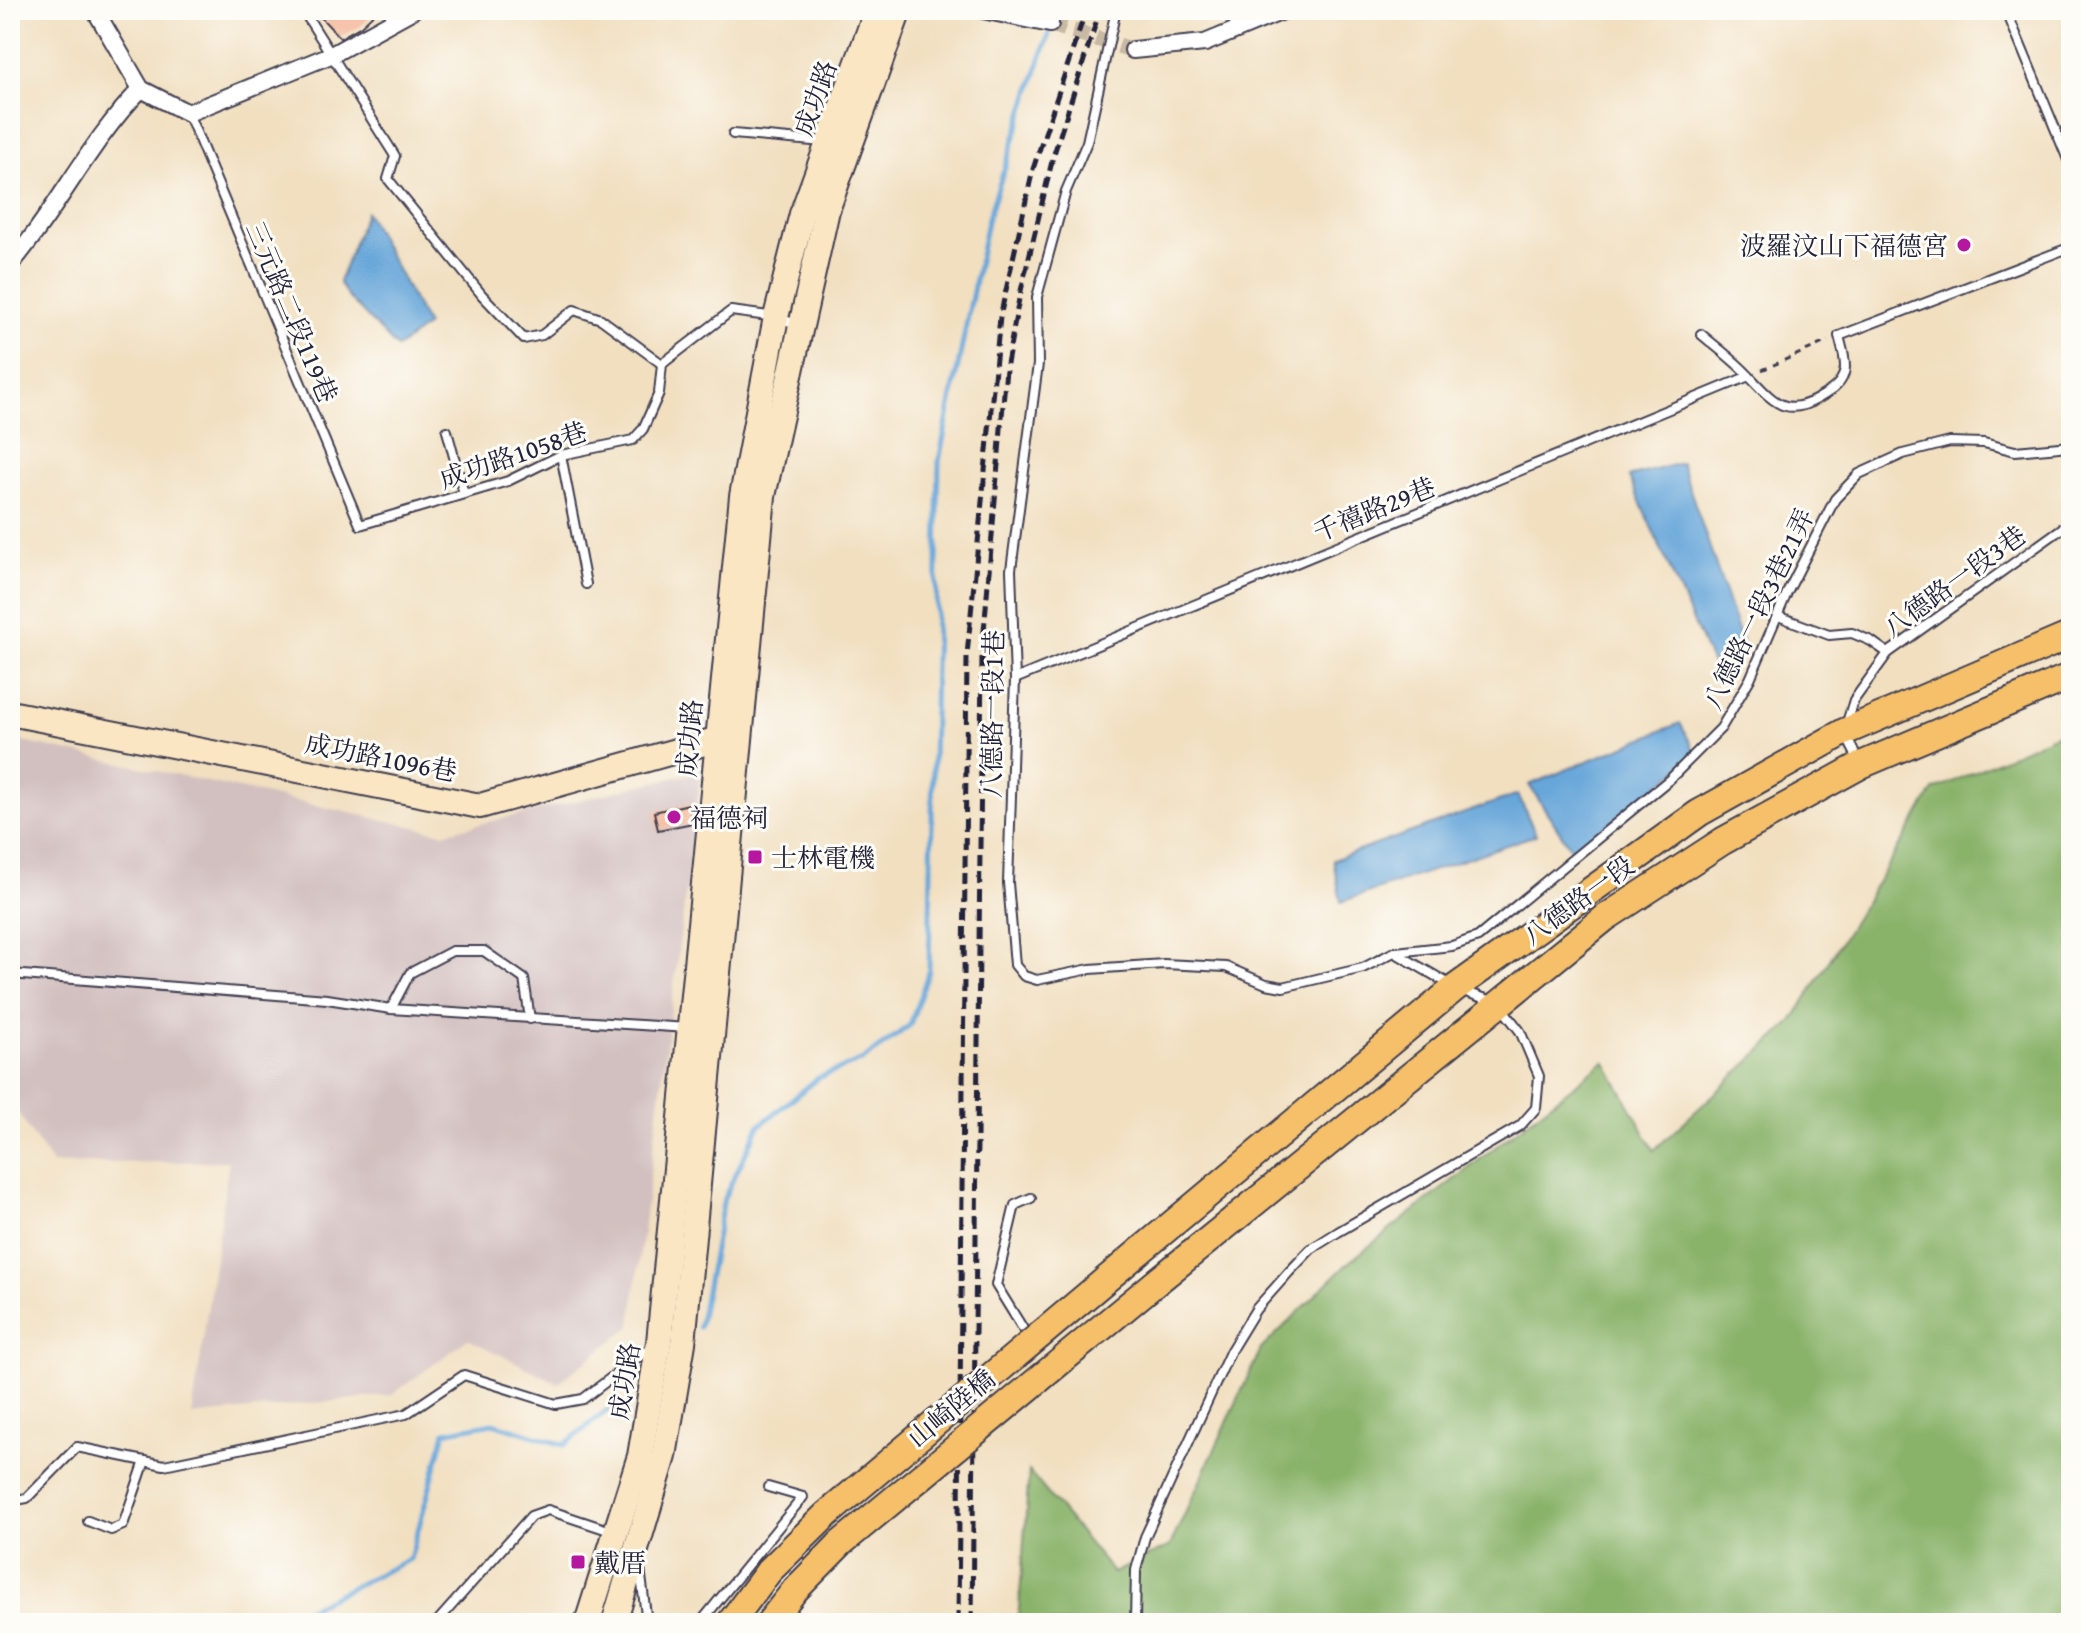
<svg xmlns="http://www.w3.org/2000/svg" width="2081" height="1633" viewBox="0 0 2081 1633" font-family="'Gentium Book Plus','Noto Serif TC',serif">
  <rect width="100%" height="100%" fill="#fdfcf7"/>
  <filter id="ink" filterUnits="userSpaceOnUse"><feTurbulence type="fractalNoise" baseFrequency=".0125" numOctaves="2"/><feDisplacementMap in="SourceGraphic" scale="16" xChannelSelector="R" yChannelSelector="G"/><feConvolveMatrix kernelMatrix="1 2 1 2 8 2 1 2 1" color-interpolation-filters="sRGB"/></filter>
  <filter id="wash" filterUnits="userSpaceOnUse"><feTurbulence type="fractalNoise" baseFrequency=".006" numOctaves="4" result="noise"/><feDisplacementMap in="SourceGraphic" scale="32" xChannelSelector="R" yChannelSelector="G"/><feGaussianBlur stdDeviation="1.8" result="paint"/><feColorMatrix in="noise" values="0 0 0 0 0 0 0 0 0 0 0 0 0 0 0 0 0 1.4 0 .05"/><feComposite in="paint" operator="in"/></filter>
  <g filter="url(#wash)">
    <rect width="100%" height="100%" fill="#f1dfc0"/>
    <polygon fill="#d2bfbf" points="10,739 443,833 701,771 631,1326 558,1383 468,1339 392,1395 192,1416 229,1161 52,1164 10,1101"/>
    <polygon fill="#8ab36b" stroke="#566a53" stroke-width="2" points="2071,728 2071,1623 1018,1623 1029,1471 1113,1573 1170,1546 1261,1349 1349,1262 1605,1061 1654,1150 1791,1023 1934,790"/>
    <g fill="#66a6d9" stroke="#44648a" stroke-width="2">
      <polygon points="366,212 427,325 397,348 347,296 339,282"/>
      <polygon points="1681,463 1742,642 1729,668 1712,664 1629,477"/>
      <polygon points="1680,723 1697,755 1573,852 1529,785"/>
      <polygon points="1518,794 1536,835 1341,902 1333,860"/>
    </g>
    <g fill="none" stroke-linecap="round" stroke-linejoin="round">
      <g stroke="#66a6d9" stroke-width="5">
        <polyline points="699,1327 724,1198 759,1126 818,1078 863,1060 910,1025 929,971 939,461 987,221 1057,10"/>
        <polyline points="294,1623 307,1609 410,1559 445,1432 493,1423 564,1445 615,1404"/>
      </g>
    </g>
    <g id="blocks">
      <g fill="#f3b190">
        <polygon points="314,10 378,10 361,26 340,38"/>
        <polygon points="689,804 693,823 658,830 654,812"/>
      </g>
    </g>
  </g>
  <g filter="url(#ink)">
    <use href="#blocks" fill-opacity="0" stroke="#413e4f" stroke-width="2"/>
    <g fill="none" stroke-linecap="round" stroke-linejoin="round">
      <polyline stroke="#c8b9a5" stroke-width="16" stroke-dasharray="16 8" stroke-linecap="butt" points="1050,24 1133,50"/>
      <g stroke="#413e4f" stroke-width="12">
        <g id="lane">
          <polyline points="303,10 395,156 388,179 482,295 524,339 542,335 574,310 601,319 662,364"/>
          <polyline points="1116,10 1087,142 1066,191 1037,297 1038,364 1011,570 1015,679 1008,883 1015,965 1024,976 1037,980 1090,969 1164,964 1226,967 1266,984 1283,987 1363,968 1394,952 1451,985"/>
          <polyline points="2006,10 2071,167"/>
          <polyline points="188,113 360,525 508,481 561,455 633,440 643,429 659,393 662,364 731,311 776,317 799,325"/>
          <polyline points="733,134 824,142"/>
          <path d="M1701 334C1716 347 1734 360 1748 375 1777 406 1788 420 1830 391 1852 376 1845 359 1839 336L2071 247"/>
          <polyline points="447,431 464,494"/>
          <polyline points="561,455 586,584"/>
          <polyline points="1778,616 1829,635 1852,633 1871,641 1888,653"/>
          <polyline points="1015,679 1749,376"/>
          <polyline points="1860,763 1844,732 1854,700 1888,653 2071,522"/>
          <polyline points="1396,952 1452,946 1478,937 1670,779 1721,728 1750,679 1787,593 1835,499 1859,474 1903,454 1950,442 1984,443 2015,451 2071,446"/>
          <polyline points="10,974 327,999 391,1009 688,1028"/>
          <polyline points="391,1009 410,973 452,951 484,951 524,979 530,1019"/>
          <polyline points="1030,1340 996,1285 1015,1205 1031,1198"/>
          <polyline points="10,1501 27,1498 77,1447 164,1465 406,1414 464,1375 556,1404 583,1399 653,1346"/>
          <polyline points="88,1521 111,1530 123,1525 145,1461"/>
          <polyline points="640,1568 647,1623"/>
          <polyline points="436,1623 531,1516 548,1510 614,1532"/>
          <polyline points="700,1623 803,1497 768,1487"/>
          <polyline points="1135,1623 1136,1570 1145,1537 1231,1350 1256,1309 1289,1272 1311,1249 1338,1232 1520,1126 1536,1108 1539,1076 1520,1031 1498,1003 1463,991"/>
        </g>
      </g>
      <g stroke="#413e4f" stroke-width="20">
        <g id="street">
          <polyline points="95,10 141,89 188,113 333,54 413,10"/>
          <polyline points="983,10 1050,24"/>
          <polyline points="1133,50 1205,43 1285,10"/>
          <path d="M10 265C58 209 89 142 141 89"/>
        </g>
      </g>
      <g stroke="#413e4f" stroke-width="28">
        <g id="secondary">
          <polyline points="10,713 480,806 715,740 730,740"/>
          <polyline points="587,1623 640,1456 659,1342 742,496 776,317 802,214 877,10"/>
          <polyline points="614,1623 664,1456 683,1343 763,496 827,210 899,10"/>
        </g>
      </g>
      <g stroke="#413e4f" stroke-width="30">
        <g id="primary">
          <polyline points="1140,1251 1455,988 1699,813 1844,732 2071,635"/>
          <polyline points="1159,1280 1605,918 1723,841 1861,765 2071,676"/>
          <polyline points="730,1623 769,1571"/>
          <polyline points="769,1623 795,1590"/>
        </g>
      </g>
      <polyline stroke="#413e4f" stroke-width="3" stroke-dasharray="6 6" stroke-linecap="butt" points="1762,370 1828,341"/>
      <use href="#lane" stroke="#fff" stroke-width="8"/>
      <use href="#street" stroke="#fff" stroke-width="16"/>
      <use href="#secondary" stroke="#fbe6c4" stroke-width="24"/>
      <use href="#primary" stroke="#f6c06b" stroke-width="26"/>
      <g stroke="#22223b" stroke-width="5" stroke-dasharray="12 6" stroke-linecap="butt">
        <polyline points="958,1623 967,655 1000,317 1033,169 1086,10"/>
        <polyline points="972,1623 982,655 1006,369 1019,299 1053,157 1100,10"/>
      </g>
      <g stroke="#413e4f" stroke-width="30" stroke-linecap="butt">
        <g id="primary-bridge">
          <polyline points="769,1571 826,1515 1140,1251"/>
          <polyline points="795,1590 841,1543 1159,1280"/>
        </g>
      </g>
      <use href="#primary-bridge" stroke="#f6c06b" stroke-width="26"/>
    </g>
  </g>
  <g fill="#b5179e" stroke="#fdfcf7" stroke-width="3">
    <circle cx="1964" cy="245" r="8"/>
    <circle cx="674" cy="817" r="8"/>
    <rect x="747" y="849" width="16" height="16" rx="4"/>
    <rect x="570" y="1554" width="16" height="16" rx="4"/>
  </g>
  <g text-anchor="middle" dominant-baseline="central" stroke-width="6" stroke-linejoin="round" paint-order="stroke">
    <g font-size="26" fill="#22223b" stroke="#fdfcf7">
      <text transform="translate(815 98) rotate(-70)">成功路</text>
      <text transform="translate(292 312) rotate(67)">三元路二段119巷</text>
      <text transform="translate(513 455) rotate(-19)">成功路1058巷</text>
      <text transform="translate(1374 509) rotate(-22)">千禧路29巷</text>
      <text transform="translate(1954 581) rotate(-36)">八德路一段3巷</text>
      <text transform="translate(1758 609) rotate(-64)">八德路一段3巷21弄</text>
      <text transform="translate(992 714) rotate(-89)">八德路一段1巷</text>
      <text transform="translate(689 738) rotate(-85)">成功路</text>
      <text transform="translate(381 757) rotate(11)">成功路1096巷</text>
      <text transform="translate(1578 900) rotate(-36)">八德路一段</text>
      <text transform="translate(624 1381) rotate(-81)">成功路</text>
      <text transform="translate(951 1408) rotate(-40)">山崎陸橋</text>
    </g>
    <g font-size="26" fill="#22223b" stroke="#fdfcf7" text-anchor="start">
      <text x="1948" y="245" text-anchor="end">波羅汶山下福德宮</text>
      <text x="690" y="817">福德祠</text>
      <text x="771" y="857">士林電機</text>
      <text x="594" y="1562">戴厝</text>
    </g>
  </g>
  <rect width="2081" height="1633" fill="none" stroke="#fdfcf7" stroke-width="40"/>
</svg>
